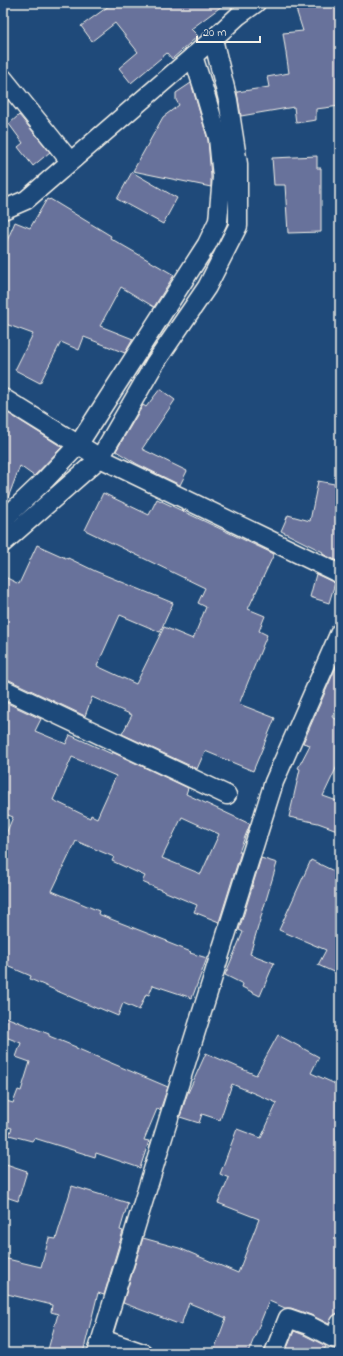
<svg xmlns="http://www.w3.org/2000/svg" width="343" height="1356" viewBox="0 0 343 1356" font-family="'Indie Flower',sans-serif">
  <rect width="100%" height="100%" fill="#1f4a7a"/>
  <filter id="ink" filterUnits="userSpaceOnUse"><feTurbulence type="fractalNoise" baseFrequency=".025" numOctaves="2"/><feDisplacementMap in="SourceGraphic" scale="8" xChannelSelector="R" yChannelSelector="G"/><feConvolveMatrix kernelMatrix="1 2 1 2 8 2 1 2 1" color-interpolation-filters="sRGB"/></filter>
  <g filter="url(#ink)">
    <g fill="#68729b" stroke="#f4f1e8" fill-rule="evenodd">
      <polygon points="113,3 226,3 191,29 198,36 172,59 167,53 131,83 119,68 138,52 115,23 92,41 81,26"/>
      <polygon points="294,3 340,3 340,106 316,109 316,120 296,123 294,107 241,116 237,92 269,87 267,77 289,73 283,33 303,31"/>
      <polygon points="191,83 208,140 211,177 211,187 133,171 163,117 179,105 176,100 176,93"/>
      <polygon points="19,115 50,152 33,166 18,147 23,143 9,124"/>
      <polygon points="317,156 317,168 321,168 321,232 288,233 285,185 274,185 272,158"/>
      <polygon points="132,172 177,198 163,224 117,199"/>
      <polygon points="47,199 49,200 50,199 111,236 110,238 174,275 154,307 121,287 100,326 133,339 125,353 84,337 79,350 61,342 40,383 15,370 33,334 3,323 3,250 15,222 30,228"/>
      <polygon points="160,389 175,400 142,449 187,471 180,485 137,464 116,451 143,405 146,407"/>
      <polygon points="3,410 62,447 34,476 20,466 6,503 3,506"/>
      <polygon points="318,481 340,485 340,562 322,554 323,552 281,531 288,515 310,521"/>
      <polygon points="103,493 149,515 157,499 274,554 248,609 265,616 259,631 267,635 239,704 275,718 253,771 205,751 197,769 122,734 132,715 92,697 85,716 3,677 3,576 19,584 37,545 68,559 68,558 95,571 173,603 160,632 120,615 97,666 136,684 164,627 193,639 206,607 198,603 205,588 85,530"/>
      <polygon points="316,574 335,583 329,603 310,597"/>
      <polygon points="340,658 340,699 332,717 340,721 340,760 323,796 340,802 340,831 318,823 289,817 300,769 298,768 310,745 303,743"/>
      <path d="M5 702 41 719 35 731 66 744 70 735 112 754V752L188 788 186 794 250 824 239 852H241L219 922 194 912 197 905 142 882 145 876 112 861 114 857 76 841 52 891 99 911 98 914 167 941 166 942 191 952 190 953 207 958 192 998 153 985 149 995 146 994 139 1010 123 1003 118 1016 99 1008 98 1009 30 979 31 976 3 964V841L13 817 3 813V707ZM72 757 116 776 97 818 91 815 90 818 53 800ZM182 817 219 834 201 874 162 858Z"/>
      <polygon points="261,858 277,863 250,954 274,963 260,996 242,987 243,984 225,975 243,932 239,930"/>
      <polygon points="311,860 340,874 340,975 318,965 326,950 279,930"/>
      <polygon points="3,1016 49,1034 49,1036 76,1047 76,1048 168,1087 160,1110 157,1109 144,1140 149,1141 140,1168 96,1153 95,1157 34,1138 32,1141 9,1135 12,1128 3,1126 3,1100 13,1103 18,1090 21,1091 30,1062 16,1057 21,1043 3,1036"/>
      <polygon points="278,1035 319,1057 311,1073 340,1086 340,1311 339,1313 333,1316 329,1324 311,1315 291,1308 285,1308 269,1301 248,1353 213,1353 226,1318 189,1303 181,1325 123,1303 143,1238 179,1248 238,1273 259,1219 218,1203 229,1178 220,1174 237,1129 261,1138 277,1103 232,1084 220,1120 202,1114 199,1123 180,1117 187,1095 206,1053 256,1075"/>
      <polygon points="3,1163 27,1171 18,1201 3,1196"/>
      <polygon points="72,1186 128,1203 120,1230 123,1231 104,1295 98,1293 83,1353 47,1353 58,1314 51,1312 52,1305 3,1293 3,1258 41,1267 49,1238 56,1239"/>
      <polygon points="294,1331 304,1335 326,1346 323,1353 285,1353"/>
    </g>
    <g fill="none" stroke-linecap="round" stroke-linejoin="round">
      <g stroke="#f4f1e8" stroke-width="21">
        <g id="street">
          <polyline points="3,78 70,161"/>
          <polyline points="3,210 26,200 213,39 238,16 256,3"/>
          <polyline points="3,398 100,458 340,574"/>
          <polyline points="3,520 45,480 78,445 207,244 218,221 222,177 218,138 203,87 193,56"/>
          <polyline points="3,543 100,458 155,363 207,287 238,226 238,164 228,100 213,39"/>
          <polyline points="3,689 227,795"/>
          <polyline points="102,1339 143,1353"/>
          <polyline points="97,1353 175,1098 274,782 340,632"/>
          <polyline points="274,1353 288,1318 308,1325 335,1339 340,1323"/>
        </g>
      </g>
      <use href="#street" stroke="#1f4a7a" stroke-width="18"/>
    </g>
  </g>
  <rect width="343" height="1356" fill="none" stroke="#1f4a7a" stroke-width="16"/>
  <rect x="8" y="8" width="327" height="1340" fill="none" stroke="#f4f1e8" stroke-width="1.5" filter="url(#ink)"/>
  <path d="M197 36v6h63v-6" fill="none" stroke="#f4f1e8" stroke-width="2"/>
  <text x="203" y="36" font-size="12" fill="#f4f1e8" stroke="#1f4a7a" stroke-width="3" paint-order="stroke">20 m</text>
</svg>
